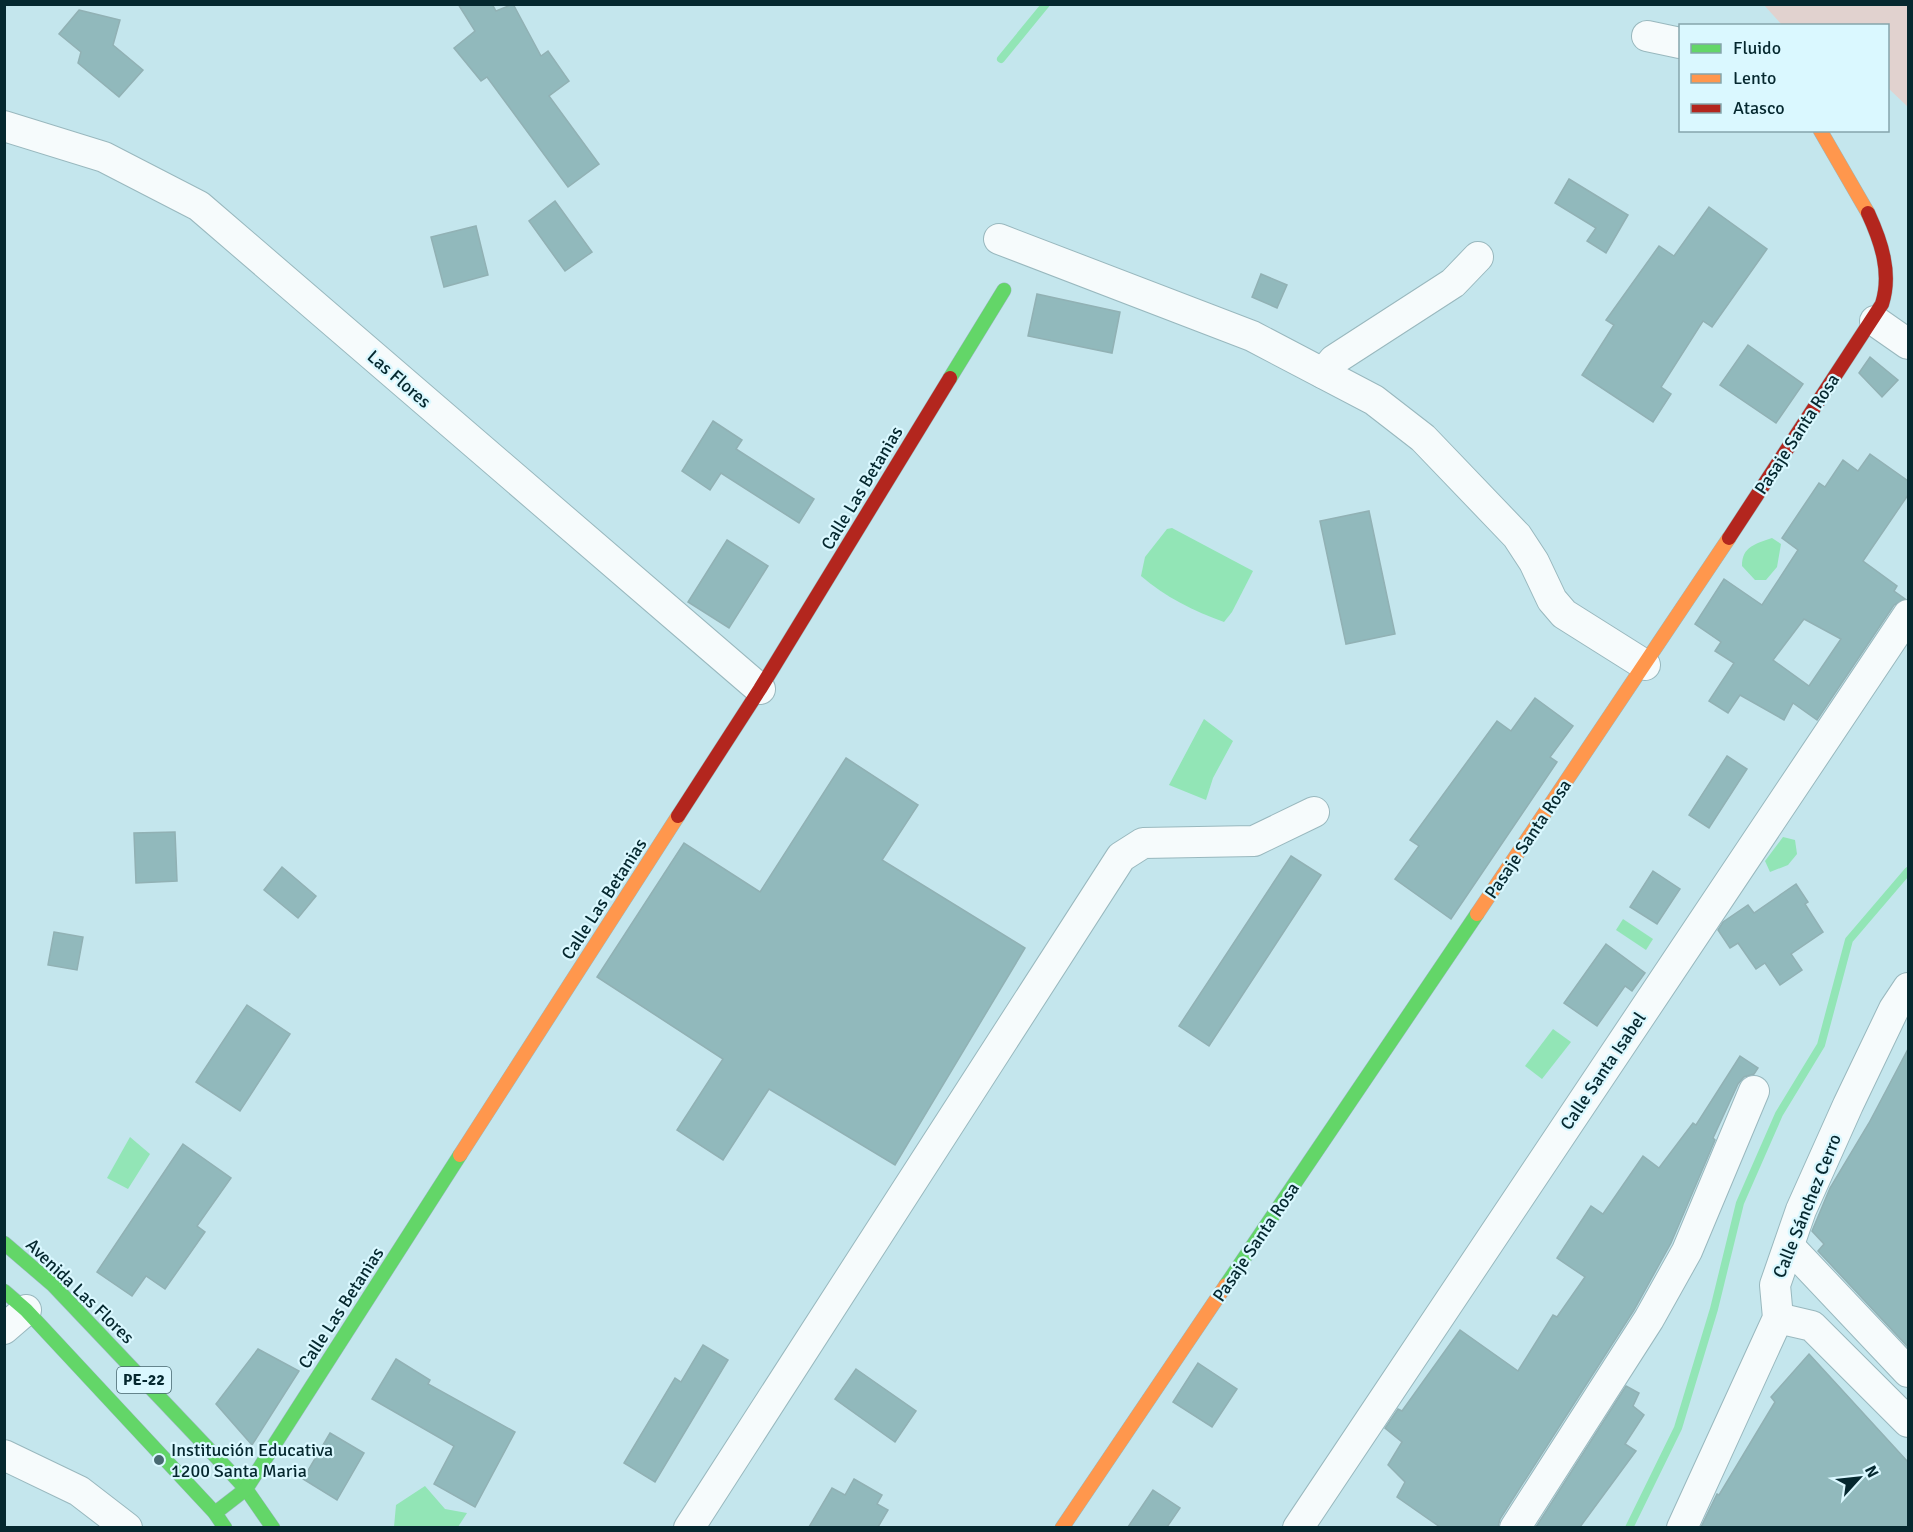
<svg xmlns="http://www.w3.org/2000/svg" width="1913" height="1532" viewBox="0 0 1913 1532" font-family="Signika,sans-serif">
  <rect width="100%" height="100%" fill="#c4e6ed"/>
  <polygon fill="#e1d2cf" points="1764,5 1908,5 1908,107 1888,88 1888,26 1782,25"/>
  <g fill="#92e5b6">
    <path d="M1172 528 1253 571 1232 612 1224 622C1194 611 1165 597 1141 576L1145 557 1167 529Z"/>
    <path d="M1772 538 1781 544 1777 567 1766 580H1755L1742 566C1742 546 1756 544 1772 538Z"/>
    <polygon points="1204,719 1233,741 1213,778 1206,800 1169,785"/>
    <polygon points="1783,837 1795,840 1797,854 1788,865 1770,872 1765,861"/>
    <polygon points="1623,919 1653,939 1646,950 1616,930"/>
    <polygon points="1553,1029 1571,1042 1542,1079 1525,1066"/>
    <polygon points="130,1137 150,1154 128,1189 107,1178"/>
    <polygon points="425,1486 445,1509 467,1513 458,1527 394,1527 396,1505"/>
  </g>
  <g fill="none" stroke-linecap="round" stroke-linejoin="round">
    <g stroke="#92e5b6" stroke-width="8">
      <polyline points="1001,59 1046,4"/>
      <polyline points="1629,1528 1678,1428 1714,1309 1740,1203 1779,1114 1821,1045 1849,940 1908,871"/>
    </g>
  </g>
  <g fill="#91b9bc" stroke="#91b1b4" stroke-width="1.5" fill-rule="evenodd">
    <polygon points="458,4 492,4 496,11 513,4 541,56 548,51 569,81 549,96 599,164 568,187 487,77 481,81 454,48 475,31"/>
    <polygon points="79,10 120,20 113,45 143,70 119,97 78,63 81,52 59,34"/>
    <polygon points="1569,179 1628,215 1606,253 1587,241 1596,228 1555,203"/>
    <polygon points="555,201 592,252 565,271 529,221"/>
    <polygon points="1709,207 1767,249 1712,327 1703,321 1661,387 1671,394 1653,422 1582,375 1614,325 1606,320 1659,246 1674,256"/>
    <polygon points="476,226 488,275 444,287 431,237"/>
    <polygon points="1261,274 1287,285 1277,308 1252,297"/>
    <polygon points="1037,294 1120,312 1112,353 1028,336"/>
    <polygon points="1748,345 1803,384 1776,423 1720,385"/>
    <polygon points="1870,357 1898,380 1882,397 1859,373"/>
    <polygon points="713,421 742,440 736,449 814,499 799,523 721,473 710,490 682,471"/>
    <path d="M1870 454 1908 481V495L1863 561 1897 586 1894 591 1905 599 1894 605 1817 720 1793 703 1784 720 1740 695 1728 713 1709 701 1734 663 1715 651 1721 642 1695 624 1724 579 1762 605 1798 550 1782 538 1819 483 1825 487 1843 460 1858 471ZM1804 619 1841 639 1809 686 1773 660Z"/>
    <polygon points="1369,511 1395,634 1346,644 1320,521"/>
    <polygon points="727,540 768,566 729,628 688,602"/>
    <polygon points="1535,698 1573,726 1550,757 1557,762 1451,919 1395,879 1419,846 1410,840 1497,721 1511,731"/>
    <polygon points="1727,756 1747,769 1709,828 1689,815"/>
    <polygon points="846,758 918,805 882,860 1025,948 895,1165 769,1089 723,1160 677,1130 723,1059 597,977 684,843 760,892"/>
    <polygon points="175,832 177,881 136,883 134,833"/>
    <polygon points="1291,856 1321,875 1209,1046 1179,1026"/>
    <polygon points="282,867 316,896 298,918 264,890"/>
    <polygon points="1653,871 1680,889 1657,924 1630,907"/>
    <polygon points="1796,884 1808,902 1805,904 1823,932 1791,954 1802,970 1780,985 1765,963 1756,969 1738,943 1730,948 1718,930 1723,922 1748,905 1754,913"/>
    <polygon points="54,932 83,937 77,970 48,965"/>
    <polygon points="1606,944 1645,973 1632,991 1625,986 1597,1026 1564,1003"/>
    <polygon points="247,1005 290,1034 240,1111 196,1082"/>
    <polygon points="1908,1049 1908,1347 1818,1251 1824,1244 1812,1231 1830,1188 1869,1123"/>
    <polygon points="1740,1056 1758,1068 1754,1074 1744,1077 1738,1084 1713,1138 1715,1140 1671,1243 1634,1310 1500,1519 1498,1527 1440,1527 1397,1497 1405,1482 1388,1465 1402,1442 1385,1428 1398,1409 1402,1411 1460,1330 1518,1371 1553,1315 1557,1317 1585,1277 1557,1258 1591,1206 1603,1214 1643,1156 1659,1168 1693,1123 1696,1125"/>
    <polygon points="183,1144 231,1178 197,1226 205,1232 165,1289 146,1276 132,1296 97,1272"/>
    <polygon points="703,1345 728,1360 655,1482 624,1463 675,1378 681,1382"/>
    <polygon points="258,1349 299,1371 252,1445 216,1404"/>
    <polygon points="1809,1354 1908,1462 1908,1527 1701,1527 1717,1494 1719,1495 1775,1402 1771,1397"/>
    <polygon points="396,1359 430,1380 428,1384 515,1432 475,1507 434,1484 454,1446 372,1399"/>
    <polygon points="1198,1363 1237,1389 1212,1427 1173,1402"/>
    <polygon points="856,1369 916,1411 895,1442 835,1399"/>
    <polygon points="1626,1386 1639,1393 1633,1406 1644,1415 1625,1444 1636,1451 1580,1527 1536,1527"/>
    <polygon points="330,1433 364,1453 337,1500 303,1479"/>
    <polygon points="854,1479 882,1495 877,1504 888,1510 878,1527 809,1527 832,1488 845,1495"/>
    <polygon points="1153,1490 1180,1508 1167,1527 1128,1527"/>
  </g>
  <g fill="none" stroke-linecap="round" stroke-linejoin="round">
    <g stroke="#99b8be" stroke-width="32">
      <g id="street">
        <polyline points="1647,36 1680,43"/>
        <polyline points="4,126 104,157 199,206 760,689"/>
        <polyline points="999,239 1252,336 1374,400 1423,438 1517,536 1534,562 1552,600 1564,614 1645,665"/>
        <polyline points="1875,321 1908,344"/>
        <polyline points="1323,373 1334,360 1453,283 1478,257"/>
        <polyline points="1789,1246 1908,1372"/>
        <polyline points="1778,1318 1812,1326 1908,1422"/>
        <polyline points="4,1329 26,1310"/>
        <polyline points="4,1455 79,1491 127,1528"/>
        <polyline points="689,1528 1121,857 1143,843 1254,841 1314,812"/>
        <polyline points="1298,1528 1908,615"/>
        <polyline points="1515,1528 1649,1319 1687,1251 1754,1091"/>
        <polyline points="1682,1528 1778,1318 1775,1285 1801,1210 1848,1105 1894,1009 1908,988"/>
      </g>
    </g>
    <g stroke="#99b8be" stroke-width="15">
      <g id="fast">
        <polyline points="950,378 1004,290"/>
        <polyline points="4,1243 53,1285 220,1461 246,1489 273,1528"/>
        <polyline points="1226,1285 1477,914"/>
        <polyline points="4,1291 26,1310 215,1513 225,1528"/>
        <polyline points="215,1513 246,1489 460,1155"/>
      </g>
    </g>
    <g stroke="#99b8be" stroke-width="15">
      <g id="slow">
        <polyline points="1820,130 1868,213"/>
        <polyline points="1477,914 1729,538"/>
        <polyline points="460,1155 678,816"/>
        <polyline points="1062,1528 1226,1285"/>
      </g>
    </g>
    <g stroke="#99b8be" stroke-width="15">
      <g id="jam">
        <path d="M1729 538 1882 304C1892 273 1881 241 1868 213"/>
        <polyline points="678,816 760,689 950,378"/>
      </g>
    </g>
    <use href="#street" stroke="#f6fbfc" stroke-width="30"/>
    <use href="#fast" stroke="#63d668" stroke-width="14"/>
    <use href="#slow" stroke="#ff974d" stroke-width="14"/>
    <use href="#jam" stroke="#b3261e" stroke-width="14"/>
  </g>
  <circle fill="#486a72" stroke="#daf8ff" stroke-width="2" cx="159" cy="1460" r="6"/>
  <g text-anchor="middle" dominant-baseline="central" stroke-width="4.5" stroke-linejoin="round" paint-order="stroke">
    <rect fill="#daf8ff" stroke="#45666d" stroke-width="1.5" x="117" y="1367" width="54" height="26" rx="4.5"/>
    <g font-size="16" font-weight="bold" fill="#05282f">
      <text x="144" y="1380">PE-22</text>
    </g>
    <g font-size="18" fill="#05282f" stroke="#daf8ff">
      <text transform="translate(399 379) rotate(41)">Las Flores</text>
      <text transform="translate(1797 434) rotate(-57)">Pasaje Santa Rosa</text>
      <text transform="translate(862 488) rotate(-59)">Calle Las Betanias</text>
      <text transform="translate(1528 839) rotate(-56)">Pasaje Santa Rosa</text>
      <text transform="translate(604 899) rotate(-57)">Calle Las Betanias</text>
      <text transform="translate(1603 1071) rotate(-56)">Calle Santa Isabel</text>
      <text transform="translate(1807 1206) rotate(-68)">Calle Sánchez Cerro</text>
      <text transform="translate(1256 1242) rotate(-56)">Pasaje Santa Rosa</text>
      <text transform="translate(80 1291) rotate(44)">Avenida Las Flores</text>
      <text transform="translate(341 1308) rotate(-57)">Calle Las Betanias</text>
    </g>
    <g font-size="18" fill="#05282f" stroke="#daf8ff" text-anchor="start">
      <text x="171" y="1450">Institución Educativa<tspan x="171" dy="21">1200 Santa Maria</tspan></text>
    </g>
  </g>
  <rect width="1913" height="1532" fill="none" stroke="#05282f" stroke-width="12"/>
  <rect x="1679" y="24" width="210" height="108" fill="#daf8ff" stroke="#85a5ac" stroke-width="1.5"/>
  <rect x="1691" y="44" width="30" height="9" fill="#63d668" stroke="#85a5ac" stroke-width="1.5"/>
  <text x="1733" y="54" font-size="18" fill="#05282f">Fluido</text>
  <rect x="1691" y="74" width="30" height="9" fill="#ff974d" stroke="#85a5ac" stroke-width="1.5"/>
  <text x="1733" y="84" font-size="18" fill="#05282f">Lento</text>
  <rect x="1691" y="104" width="30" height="9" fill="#b3261e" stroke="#85a5ac" stroke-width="1.5"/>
  <text x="1733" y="114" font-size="18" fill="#05282f">Atasco</text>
  <g transform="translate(1859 1478) rotate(63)" stroke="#daf8ff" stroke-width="4.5" paint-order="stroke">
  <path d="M0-4.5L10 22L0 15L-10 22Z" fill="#05282f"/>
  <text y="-9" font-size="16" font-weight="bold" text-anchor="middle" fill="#05282f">N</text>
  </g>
</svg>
